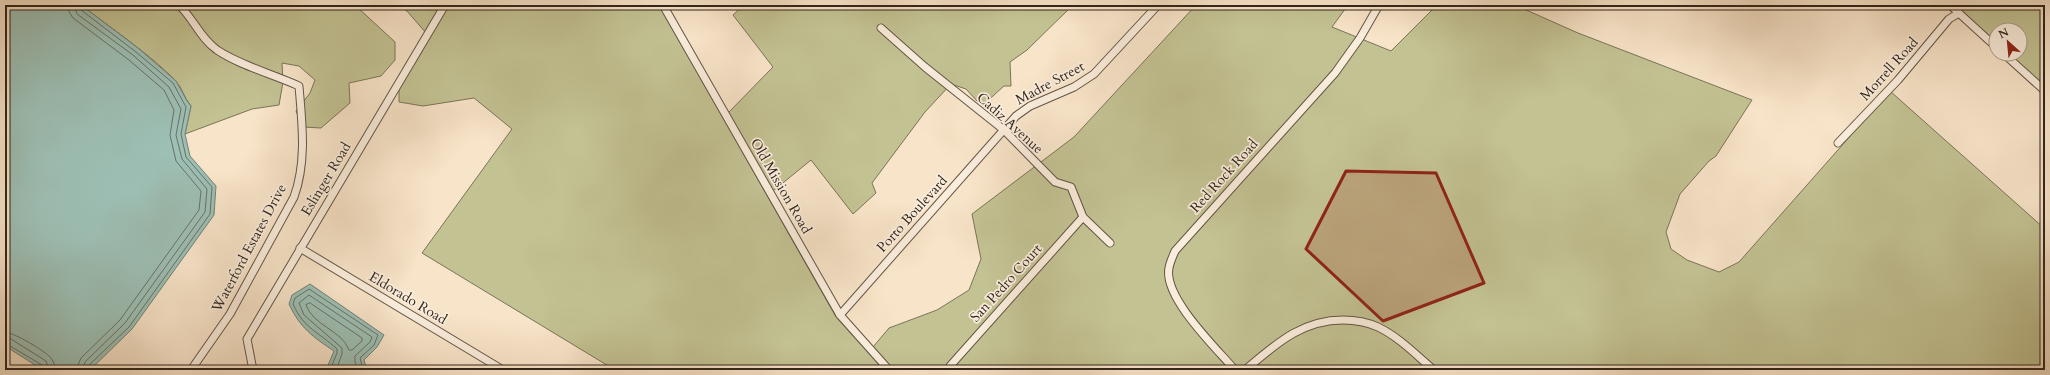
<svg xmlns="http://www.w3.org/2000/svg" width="2050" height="375" viewBox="0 0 2050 375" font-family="Cardo,serif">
  <rect width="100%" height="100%" fill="#f8e4c9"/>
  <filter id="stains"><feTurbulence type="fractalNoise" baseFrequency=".005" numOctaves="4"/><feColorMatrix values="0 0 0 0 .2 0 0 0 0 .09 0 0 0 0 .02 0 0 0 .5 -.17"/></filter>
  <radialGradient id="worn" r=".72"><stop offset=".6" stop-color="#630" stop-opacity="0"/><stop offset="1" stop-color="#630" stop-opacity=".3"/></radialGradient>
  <g fill="#c3c293" stroke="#7a7457">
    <path d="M81 5H355L395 42V60L381 76 349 83 350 103 321 128 303 127 296 111 310 93 315 80 299 66 282 63 283 82 279 105 252 109 185 134 191 106C184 98 182 87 175 80 147 52 112 29 81 5Z"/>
    <polygon points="397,5 659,5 836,317 884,370 615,370 422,253 512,129 474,98 423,106 399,102 399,76 426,33 407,11"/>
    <polygon points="744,5 1073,5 1027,50 1010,62 1011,86 1004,86 984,104 977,101 966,89 951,84 925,112 872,183 876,193 853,214 811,160 773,191 728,113 773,67 733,15"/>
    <polygon points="1196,5 1348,5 1332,27 1391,51 1437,5 1515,5 1578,33 1752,100 1716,156 1709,161 1680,194 1666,232 1671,249 1687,260 1719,272 1739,262 1890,91 2045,229 2045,370 894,370 873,347 889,328 937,310 969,290 981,259 972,214 1074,137"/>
    <polygon points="1945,5 2045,5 2045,93 2001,54 2020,54 2020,30 1996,30 1996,49"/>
  </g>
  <g fill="#9dbfb4" stroke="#728177">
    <polygon points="5,5 81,5 138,48 176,81 187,101 191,106 185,134 190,156 216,186 214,215 132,329 90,370 43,370 5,346"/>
    <path d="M310 284 384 335 377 347 364 360 367 370H326L334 351C313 337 300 328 289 304L292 295Z"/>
  </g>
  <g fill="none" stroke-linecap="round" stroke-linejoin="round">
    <g stroke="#677268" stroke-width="1">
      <polyline points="68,5 69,12 73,18 129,60 164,90 174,110 170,135 176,161 201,191 199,210 120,320 81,358 76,370"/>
      <polyline points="74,5 77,14 133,55 169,87 181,109 176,135 182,159 207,189 205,212 125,323 85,362 83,370"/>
      <polyline points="79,5 81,10 136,52 173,83 186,107 181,134 186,157 212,187 210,214 129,327 89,365 88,370"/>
      <path d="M310 303 362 338V341L352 350H349C342 330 313 326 306 305Z"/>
      <path d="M5 332C15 333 45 351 51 358 54 362 55 366 55 370"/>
      <polyline points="5,338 11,339 46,361 49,370"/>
      <polyline points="5,343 42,365 44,370"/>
      <path d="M330 370 337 353V349C319 332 304 329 293 304L295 298 309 289 378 335 374 345 360 358 363 370"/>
      <polyline points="336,370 342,354 342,348 304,315 299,303 309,295 372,337 370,342 355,356 355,362 358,370"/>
    </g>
    <g stroke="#635546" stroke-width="9">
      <g id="minor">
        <path d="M179 5C193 18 200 38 217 50 241 66 273 74 299 86 302 123 307 161 294 197L230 314 191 370"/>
        <polyline points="663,5 840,315 889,370"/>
        <polyline points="1950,5 1996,47"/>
        <polyline points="881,28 925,67 1004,130 1055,182 1071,187 1083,217 1110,243"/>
        <polyline points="2004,54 2045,91"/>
        <polyline points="1838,143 1898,80 1949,19 1959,13"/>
        <polyline points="300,248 503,370"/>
        <polyline points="840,315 1016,116 1030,106 1074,87 1094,74 1158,5"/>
        <polyline points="950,366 1083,217"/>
        <polyline points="253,370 247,339 445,5"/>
        <path d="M1235 370C1216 348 1163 297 1169 268 1170 262 1173 256 1175 251L1335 73 1360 38 1379 5"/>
        <path d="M1245 370C1275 345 1301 320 1343 320 1355 320 1367 322 1378 327 1399 337 1416 355 1434 370"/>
      </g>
    </g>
    <use href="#minor" stroke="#faeddc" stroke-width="7"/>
  </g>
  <path fill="#8f2418" fill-opacity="0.2" stroke="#8f2418" stroke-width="3" stroke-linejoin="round" d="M1346 171 1436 173 1484 283 1383 321 1306 249Z"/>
  <g text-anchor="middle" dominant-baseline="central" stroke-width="3.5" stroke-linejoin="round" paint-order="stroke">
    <g font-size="14" fill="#31251b" stroke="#faeddc">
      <text transform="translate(1889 69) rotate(-48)">Morrell Road</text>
      <text transform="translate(1050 83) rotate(-28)">Madre Street</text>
      <text transform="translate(1010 123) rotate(42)">Cadiz Avenue</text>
      <text transform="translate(1224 176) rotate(-48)">Red Rock Road</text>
      <text transform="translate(326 179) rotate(-59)">Eslinger Road</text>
      <text transform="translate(781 186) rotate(60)">Old Mission Road</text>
      <text transform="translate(912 214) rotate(-48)">Porto Boulevard</text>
      <text transform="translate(249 248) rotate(-62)">Waterford Estates Drive</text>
      <text transform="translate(1006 283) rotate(-48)">San Pedro Court</text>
      <text transform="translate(408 298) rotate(31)">Eldorado Road</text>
    </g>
  </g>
  <rect width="2050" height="375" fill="none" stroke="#f8e4c9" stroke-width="20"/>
  <rect x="6" y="6" width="2038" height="363" fill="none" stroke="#31251b" stroke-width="2"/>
  <rect x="10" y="10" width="2030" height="355" fill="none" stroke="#31251b"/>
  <g transform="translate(2008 42) rotate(333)"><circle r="19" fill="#faeddc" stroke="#aa9d8f"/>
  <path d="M0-3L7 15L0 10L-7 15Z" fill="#8f2418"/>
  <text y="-6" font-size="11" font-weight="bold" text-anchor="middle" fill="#31251b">N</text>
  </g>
  <rect width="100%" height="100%" filter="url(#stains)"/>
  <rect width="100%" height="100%" fill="url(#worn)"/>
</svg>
